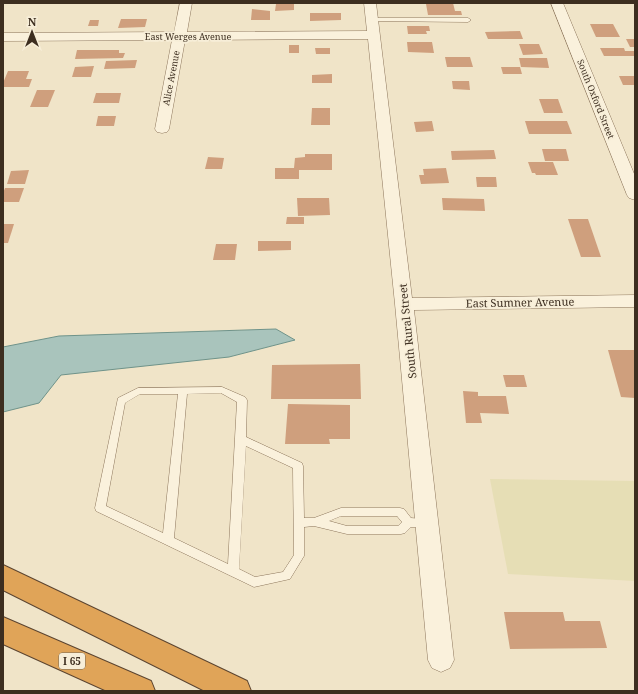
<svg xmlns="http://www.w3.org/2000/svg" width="638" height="694" viewBox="0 0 638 694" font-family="'Noto Serif',serif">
  <rect width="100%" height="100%" fill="#f0e4c8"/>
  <polygon fill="#e6deb5" points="490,479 635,481 635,581 508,574"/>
  <polygon fill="#a9c4bc" stroke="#6f938a" points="276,329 295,340 229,357 61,375 39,403 3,412 3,347 59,336"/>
  <g fill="#cf9f7d">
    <polygon points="438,3 453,3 455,11 461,11 462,15 428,15 426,4"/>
    <polygon points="276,4 294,4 294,10 275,11"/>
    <polygon points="252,9 270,11 270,20 251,20"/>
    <polygon points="310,13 341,13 341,20 310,21"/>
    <polygon points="121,19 147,19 145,27 118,28"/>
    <polygon points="90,20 99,20 98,26 88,26"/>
    <polygon points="590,24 613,24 620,37 596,37"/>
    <polygon points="407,26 429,26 430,31 426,31 427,34 408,34"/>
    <polygon points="520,31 523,39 488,39 485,32"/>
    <polygon points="626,39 635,39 635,47 630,47"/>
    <polygon points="407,42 432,42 434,53 408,52"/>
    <polygon points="519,44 539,44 543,54 523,55"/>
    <rect x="289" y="45" width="10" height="8"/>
    <polygon points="315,48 330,48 330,54 316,54"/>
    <polygon points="600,48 624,48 625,51 635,51 635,56 604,56"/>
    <polygon points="77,50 119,50 119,53 125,53 123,58 75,59"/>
    <polygon points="445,57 470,57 473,67 447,67"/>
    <polygon points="519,58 547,58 549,68 521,67"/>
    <polygon points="137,60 135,68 104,69 106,61"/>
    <polygon points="94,66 91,77 72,77 75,67"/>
    <polygon points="501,67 520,67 522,74 503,74"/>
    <polygon points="8,71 29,71 26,79 32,79 29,87 3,87 3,83"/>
    <polygon points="332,74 332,83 312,83 312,75"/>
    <polygon points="619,76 635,76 635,85 623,85"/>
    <polygon points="452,81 469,81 470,90 453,89"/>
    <polygon points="37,90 55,90 48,107 30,107"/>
    <polygon points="96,93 121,93 119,103 93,103"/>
    <polygon points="539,99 558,99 563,113 544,113"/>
    <polygon points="312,108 330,108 330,125 311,125"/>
    <polygon points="98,116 116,116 114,126 96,126"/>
    <polygon points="432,121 434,131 416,132 414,122"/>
    <polygon points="525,121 567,121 572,134 529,134"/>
    <polygon points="542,149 566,149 569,161 545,161"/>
    <polygon points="494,150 496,159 452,160 451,151"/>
    <polygon points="305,154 332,154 332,170 299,170 299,179 275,179 275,168 294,168 295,158 305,157"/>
    <polygon points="208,157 224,158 222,169 205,169"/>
    <polygon points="528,162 553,162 558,175 536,175 535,173 532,173"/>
    <polygon points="446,168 449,183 421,184 419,175 424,175 423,169"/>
    <polygon points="29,170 25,184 7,184 11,171"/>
    <polygon points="476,177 496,177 497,187 477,187"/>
    <polygon points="5,188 24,188 19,202 3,202 3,193"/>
    <polygon points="297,198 329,198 330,215 298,216"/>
    <polygon points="442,198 484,199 485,211 443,210"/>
    <polygon points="287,217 304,217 304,224 286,224"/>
    <polygon points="568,219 588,219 601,257 581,257"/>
    <polygon points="3,224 14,224 8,243 3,243"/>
    <polygon points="258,241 291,241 291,250 258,251"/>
    <polygon points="216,244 237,244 235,260 213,260"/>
    <polygon points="608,350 634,350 635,398 621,397"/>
    <polygon points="360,364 361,399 271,399 272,365"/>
    <polygon points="503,375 524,375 527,387 506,387"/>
    <polygon points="463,391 478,392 478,396 506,396 509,414 480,413 482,423 466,423"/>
    <polygon points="288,404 350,405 350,439 329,439 330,444 285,444"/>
    <polygon points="504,612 563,612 565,621 600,621 607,648 510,649"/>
  </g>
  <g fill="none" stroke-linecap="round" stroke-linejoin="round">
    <g stroke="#8d765c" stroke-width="1">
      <g id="service">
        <polygon points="372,18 468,18 471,20 468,22 370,21 369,20"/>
        <path d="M222 387 245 397 247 400 246 437 302 463 303 466 304 518H314L341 508H400L404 509 411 518 431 520 432 523 431 526 427 527H411L405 533 401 534H347L314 526 304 527V556L290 579 254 587 96 511 95 508 118 398 138 388ZM221 393 237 402 228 564 174 538 187 394ZM140 394H178L163 533 106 506 125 403ZM246 446 293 468 294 555 283 572 255 577 239 569ZM341 516H397L402 522 398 526H347L329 521Z"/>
      </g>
    </g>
    <g stroke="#8d765c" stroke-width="1">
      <g id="minor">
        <polygon points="180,3 192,3 187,32 367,31 364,3 376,3 412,298 635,295 635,307 414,310 454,660 450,668 441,672 432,668 428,660 395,304 368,39 185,40 169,129 167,132 162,133 157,132 155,129 172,40 3,41 3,33 174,32"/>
        <polygon points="551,3 563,3 635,176 635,200 629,198 627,195"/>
      </g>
    </g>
    <g stroke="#5b4430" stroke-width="2">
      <g id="motorway">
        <polygon points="3,565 247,681 251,691 205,691 3,590"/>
        <polygon points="3,617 151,681 155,691 107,691 3,644"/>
      </g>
    </g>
    <use href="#service" fill="#faf1dc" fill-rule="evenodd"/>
    <use href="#minor" fill="#faf1dc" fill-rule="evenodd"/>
    <use href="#motorway" fill="#e0a458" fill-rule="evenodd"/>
  </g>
  <g text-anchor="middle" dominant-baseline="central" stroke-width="3.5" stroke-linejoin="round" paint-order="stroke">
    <g font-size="9" fill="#3d2e20" stroke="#f7eed8">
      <text x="188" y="36">East Werges Avenue</text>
      <text transform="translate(171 78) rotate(-79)">Alice Avenue</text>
      <text transform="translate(596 99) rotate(68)">South Oxford Street</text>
    </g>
    <rect fill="#f7eed8" stroke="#756857" stroke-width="1" x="59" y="653" width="26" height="16" rx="3"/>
    <g font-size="10" font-weight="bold" fill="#3d2e20">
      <text x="72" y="661">I 65</text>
    </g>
    <g font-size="11" fill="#3d2e20" stroke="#f7eed8">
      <text transform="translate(520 302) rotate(-1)">East Sumner Avenue</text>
      <text transform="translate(407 331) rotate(-96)">South Rural Street</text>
    </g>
  </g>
  <rect width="638" height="694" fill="none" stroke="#3d2e20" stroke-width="8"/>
  <g transform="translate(32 32)" stroke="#f7eed8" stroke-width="3" paint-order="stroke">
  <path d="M0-3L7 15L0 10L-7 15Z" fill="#3d2e20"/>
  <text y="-6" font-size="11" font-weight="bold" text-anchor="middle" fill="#3d2e20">N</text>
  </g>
</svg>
